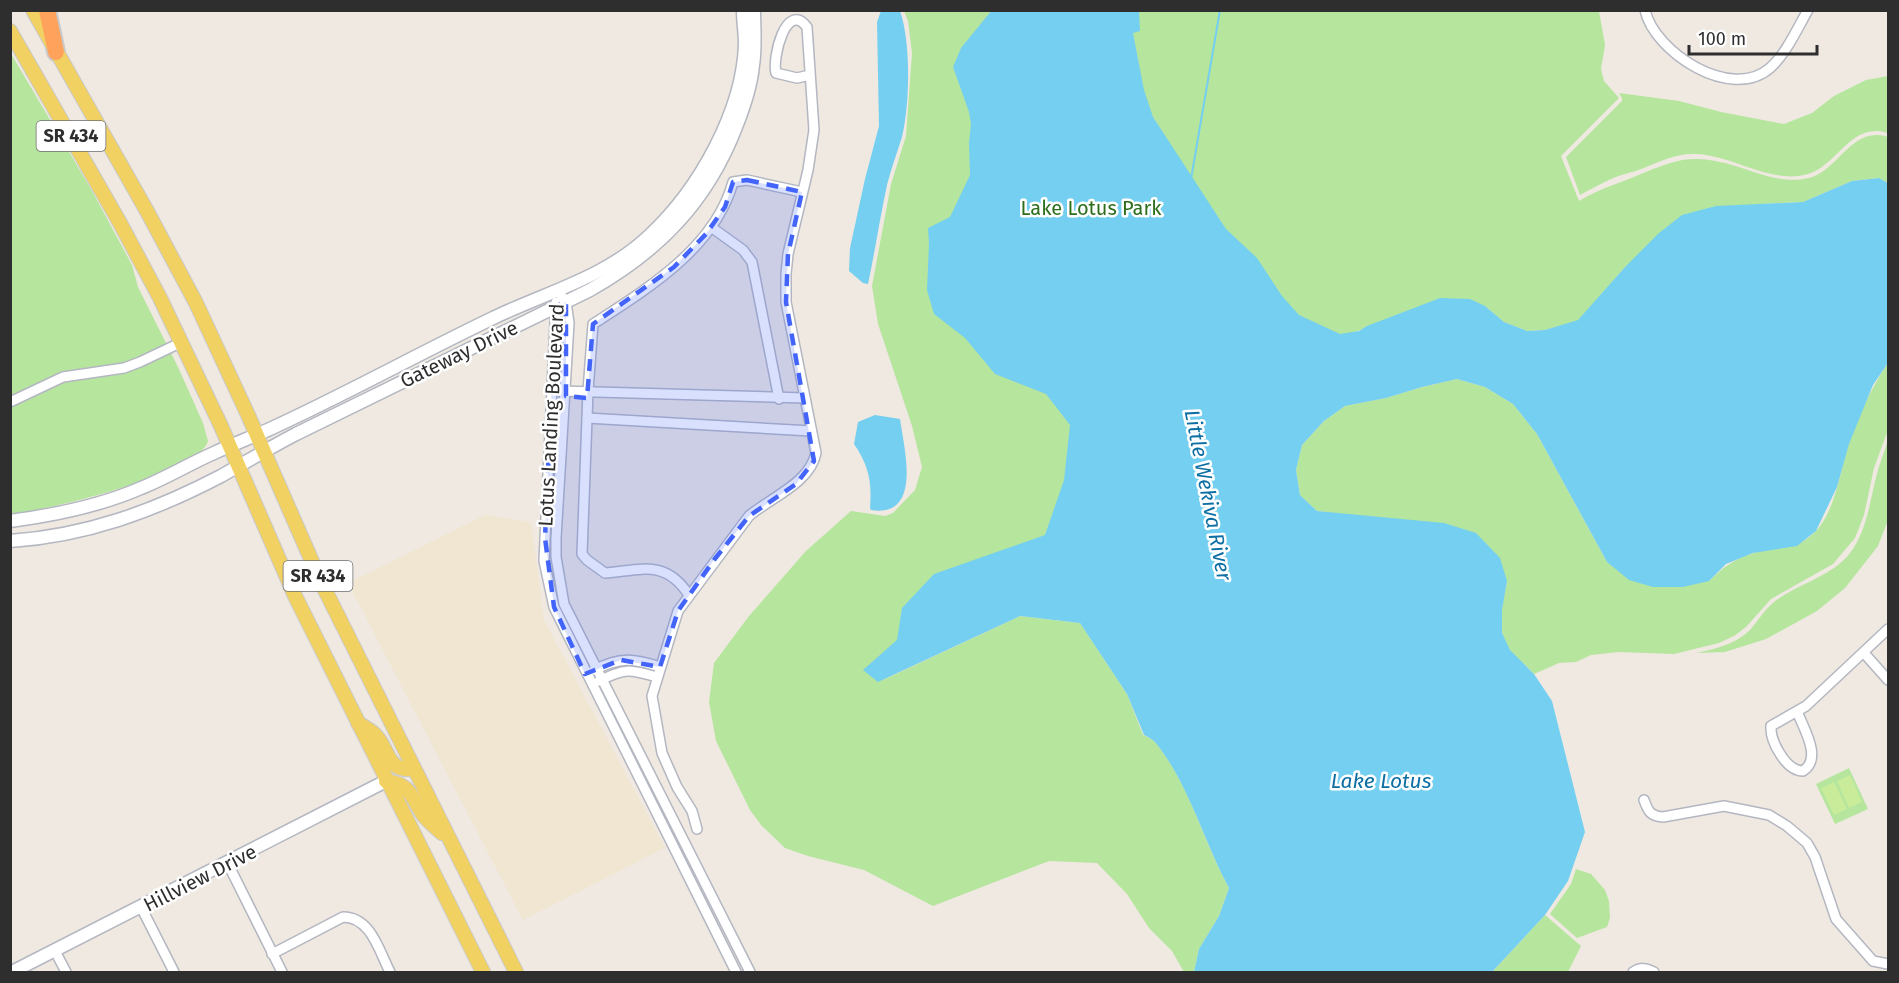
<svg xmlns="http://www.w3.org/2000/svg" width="1899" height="983" viewBox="0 0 1899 983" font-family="'Fira Sans',sans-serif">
  <rect width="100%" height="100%" fill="#efe9e1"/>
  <polygon fill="#f0e6d1" points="485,515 531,522 544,620 665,848 523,920 348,583"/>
  <g fill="#b6e59e">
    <path d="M904 11H1599L1605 45 1601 69 1604 81 1619 98 1561 156 1579 201C1600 188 1623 182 1646 172 1677 159 1691 155 1725 163 1753 170 1779 185 1809 178 1838 171 1852 125 1888 137V183L1879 178 1852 181 1803 202 1762 204 1626 266 1578 321 1545 330 1527 331 1504 322 1485 306 1391 318 1350 334 1134 552 879 682 1020 616 1080 623 1127 694 1143 735C1148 737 1152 739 1155 742 1188 781 1204 843 1229 888L1219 916 1199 949 1194 972H1184L1172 951 1149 928 1127 894 1097 863 1049 861 933 906 864 870 808 856 785 848 761 825 750 810 716 741 709 702 714 663 749 616 806 551 851 511 885 516 893 513 915 490 922 467 912 426 878 324 872 286 891 184 906 136 912 53 908 21Z"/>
    <path d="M10 52 91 189 132 265 138 287 178 367 203 423 208 441C198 475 45 510 10 515Z"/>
    <path d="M1888 76V133C1851 121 1838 165 1808 174 1772 185 1732 155 1696 154 1677 153 1661 161 1644 168 1634 172 1623 174 1613 178 1602 183 1591 189 1580 195L1566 157 1622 101V98L1619 93 1679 101 1721 112 1784 124 1812 113 1834 96 1866 80Z"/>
    <path d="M1888 363V430L1874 468 1864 515 1855 538 1833 564 1771 599 1746 627 1734 636 1719 643 1674 654 1619 652 1591 655 1576 662 1559 663 1534 674C1527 666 1517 659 1510 650 1495 630 1503 604 1507 581L1355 516 1317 511 1300 495 1296 470 1302 445 1324 421 1345 406 1386 398 1422 387 1457 379 1485 387 1513 404 1537 434 1607 562 1709 581C1723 568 1732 560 1751 554 1776 545 1794 553 1815 532 1835 512 1840 472 1848 446 1858 417 1871 388 1888 363Z"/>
    <path d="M1888 440V520L1878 546 1845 588 1817 611 1766 639 1725 652 1696 653C1715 649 1736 644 1750 630 1758 621 1764 610 1774 602 1792 588 1815 581 1834 568 1867 546 1868 505 1878 470 1881 460 1885 450 1888 440Z"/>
    <polygon points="1849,768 1868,809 1835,824 1816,784"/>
    <polygon points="1576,869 1591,874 1605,890 1609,901 1610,918 1607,927 1577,938 1550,914 1571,884"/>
    <polygon points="1545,915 1581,946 1568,972 1492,972"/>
  </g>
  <g fill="#c9ec9a">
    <polygon points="1850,775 1862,802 1849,808 1837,781"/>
    <polygon points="1834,782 1847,809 1834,815 1821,788"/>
  </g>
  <g fill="#75cff0">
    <path d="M992 10 1139 11 1140 31 1133 33 1144 90 1153 117 1226 229 1257 258 1282 296 1299 315 1340 334 1359 331 1367 326 1440 298 1470 299 1485 306 1504 322 1527 331 1545 330 1578 320 1626 266 1659 233 1682 215 1716 206 1803 202 1852 181 1879 178 1888 183V363L1873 385 1849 444 1837 487 1816 531 1797 546 1753 553 1726 564 1709 581 1683 587H1653L1629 580 1607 562 1537 434 1513 404 1485 387 1457 379 1422 387 1386 398 1345 406 1324 421 1302 445 1296 470 1300 495 1317 511 1444 523 1476 533 1500 558 1507 581 1502 610V633L1510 650 1534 674 1552 701 1585 832 1568 881 1545 915 1492 972H1194L1199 949 1219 916 1229 888C1204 842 1188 782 1155 742 1152 739 1148 737 1144 735L1127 694 1080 623 1020 616 878 682 863 670 897 640 902 608 934 574 1045 535 1064 480 1070 425 1046 394 995 374 965 338 934 314 927 290 929 244 928 228 950 217 970 175 969 143 971 124 969 112 953 67 961 48Z"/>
    <path d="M881 11H900C911 42 910 104 902 137 897 153 891 169 887 185 880 218 875 251 868 284L863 283 849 271 850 248 865 179 879 126 877 22Z"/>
    <path d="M875 415 900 419C904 448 923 518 871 510L870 508C872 482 869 466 854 444L858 422Z"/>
  </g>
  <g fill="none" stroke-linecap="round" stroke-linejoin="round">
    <polyline stroke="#75cff0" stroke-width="2" points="1191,179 1220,10"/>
    <g stroke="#b4b7c1" stroke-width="12">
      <g id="street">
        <path d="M1645 10C1654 52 1731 102 1770 68 1786 54 1797 29 1808 10"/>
        <polyline points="711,227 743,250 752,262 779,399"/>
        <polyline points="558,291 566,302 569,323 556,538 556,557 564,604 750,972"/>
        <polyline points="556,302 544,561 554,607 736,972"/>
        <polyline points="561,391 805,398"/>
        <polyline points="10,402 63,377 124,368 140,362 182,342"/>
        <polyline points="587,418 811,431"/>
        <path d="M689 595C665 559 642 570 605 573L587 560 582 554 588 391 593 324C647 289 715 248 733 182L747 180 802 192"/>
        <polyline points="1864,653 1888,680"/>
        <path d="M594 670C620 657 633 658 660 667"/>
        <path d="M599 681C625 668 629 669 657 677"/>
        <path d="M1797 711C1803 728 1823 758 1803 771 1786 771 1770 741 1771 726L1806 706 1888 629"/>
        <path d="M1644 800C1648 811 1650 816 1663 817L1724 806 1769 815 1787 826 1807 843 1815 857 1836 919 1873 961 1888 964"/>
        <path d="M697 829 692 811 677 787 662 753 652 696 678 611 749 516C770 498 810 483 816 453L786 302V274L788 254 808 170 814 130 807 27C786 0 772 58 776 73L797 78 810 75"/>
        <polyline points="228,864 282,972"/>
        <polyline points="141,907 174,972"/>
        <polyline points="55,951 66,972"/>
        <path d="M272 954 343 917C371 917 379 951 390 972"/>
        <path d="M1633 972C1641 967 1646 968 1654 972"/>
      </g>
    </g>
    <g stroke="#b4b7c1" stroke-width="15">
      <g id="secondary">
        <path d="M10 521C55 515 100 506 141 488 166 478 189 464 214 453 233 444 253 437 272 428 346 394 418 354 491 319 546 292 606 278 651 234 699 189 743 111 745 44 745 33 743 22 743 10"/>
        <path d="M10 541C86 536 154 511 221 476 246 462 271 447 296 434 394 386 492 338 590 290 659 251 707 202 736 127 744 107 751 87 753 65 756 47 754 29 754 10"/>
        <polyline points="12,972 386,781"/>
      </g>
    </g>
    <g stroke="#c9c9c9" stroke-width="16">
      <g id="primary">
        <polyline points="33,10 148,213 196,303 248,415 321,582 516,972"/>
        <polyline points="10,31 120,223 160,298 221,426 295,596 483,972"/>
        <path d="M358 723C364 727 373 731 377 737 390 752 387 772 414 769"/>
        <path d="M386 781C412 785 411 797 424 816 429 822 436 828 442 833"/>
      </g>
    </g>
    <g stroke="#c9c9c9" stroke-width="20">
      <polyline id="highway" points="47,10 56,52"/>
    </g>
    <use href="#street" stroke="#fff" stroke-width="9"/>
    <use href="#secondary" stroke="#fff" stroke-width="12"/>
    <use href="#primary" stroke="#f2d163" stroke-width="14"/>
    <use href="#highway" stroke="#ffa35c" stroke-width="16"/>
  </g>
  <path fill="#4264fb" fill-opacity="0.2" stroke="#4264fb" stroke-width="4.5" stroke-dasharray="12 8" stroke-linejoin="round" d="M747 180 802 192 788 254 786 302 814 461 796 484 749 516 714 560 678 611 660 667 621 660 585 674 554 607 545 538 555 307 566 302V396L587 398 593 324 674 267 706 234 725 207 733 182Z"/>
  <g text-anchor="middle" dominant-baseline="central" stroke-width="5" stroke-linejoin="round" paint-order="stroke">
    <g fill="#fff" stroke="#6d6d6d" stroke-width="1.5">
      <rect x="36.5" y="121" width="69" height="30" rx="4.5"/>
      <rect x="283.5" y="561" width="69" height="30" rx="4.5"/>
    </g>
    <g font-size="18" font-weight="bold" fill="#2e2e2e">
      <text x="71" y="136">SR 434</text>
      <text x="318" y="576">SR 434</text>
    </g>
    <g font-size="20" fill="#2c6e1b" stroke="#fff">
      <text x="1091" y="208">Lake Lotus Park</text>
    </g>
    <g font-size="20" fill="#2e2e2e" stroke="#fff">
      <text transform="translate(459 354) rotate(-26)">Gateway Drive</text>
      <text transform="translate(551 415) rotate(-87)">Lotus Landing Boulevard</text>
      <text transform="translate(200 878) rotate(-27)">Hillview Drive</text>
    </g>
    <g font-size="21" font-style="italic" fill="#0d6fa3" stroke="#fff">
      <text transform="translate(1208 495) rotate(79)">Little Wekiva River</text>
      <text x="1381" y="781">Lake Lotus</text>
    </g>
  </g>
  <rect width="1899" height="983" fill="none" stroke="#2e2e2e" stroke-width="24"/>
  <path d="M1689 45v9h128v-9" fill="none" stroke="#2e2e2e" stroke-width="3"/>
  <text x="1698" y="45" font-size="18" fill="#2e2e2e" stroke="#ffffff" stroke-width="4.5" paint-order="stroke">100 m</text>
</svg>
